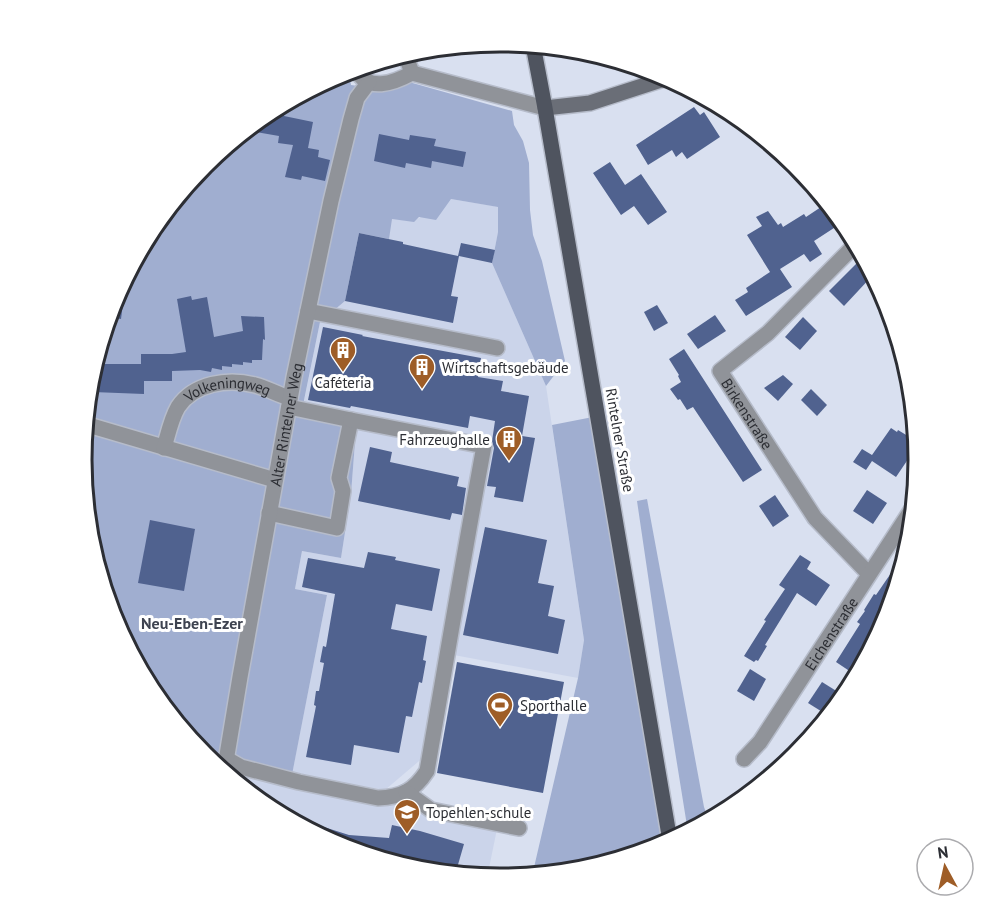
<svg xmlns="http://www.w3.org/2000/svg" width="999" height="921" viewBox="0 0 999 921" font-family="'PT Sans',sans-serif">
  <rect width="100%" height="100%" fill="#d9e0f0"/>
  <g fill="#cbd4ea">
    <polygon points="451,199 499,207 498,232 492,263 546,386 584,640 578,678 443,653 425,756 385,790 292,774 327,595 295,589 302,551 341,558 351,494 356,429 301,416 320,322 345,301 359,233 392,219 414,221"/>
    <polygon points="227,770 290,785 405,800 498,824 487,878 418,871 339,847 267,808 226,775"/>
  </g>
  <g fill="#a0aed0">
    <polygon points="347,72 349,72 351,85 380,89 409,82 512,111 514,125 523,141 529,163 530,210 533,235 542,261 565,361 546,386 492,263 498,232 498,207 451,199 436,220 419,217 414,222 392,219 389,239 359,233 345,301 320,322 301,415 356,429 351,494 341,558 302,551 295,589 327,595 290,785 218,768 203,756 151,693 113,620 89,542 81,460 89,379 113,300 152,228 204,164 267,112 340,74"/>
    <polygon points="598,416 621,588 662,846 581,871 532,876 578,678 584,640 552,425"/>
    <polygon points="647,499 704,807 709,821 688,832 661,664 637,501"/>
  </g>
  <g fill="#50628f">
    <polygon points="694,107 700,115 704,112 720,137 687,159 682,152 676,157 672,150 648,165 636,145"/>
    <polygon points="274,109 285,111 284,116 313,122 308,148 319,150 318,157 330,160 325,181 302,176 301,180 285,177 293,145 278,143 279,136 256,132 257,129 249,128 267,112"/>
    <polygon points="379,134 409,140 410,135 436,139 434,146 466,152 463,167 432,161 431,168 406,163 405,168 374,161"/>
    <polygon points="610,162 625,185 641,174 667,212 648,225 634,206 621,215 593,173"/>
    <polygon points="824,205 837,226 814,241 822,254 810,262 804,254 780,269 792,287 746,316 735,300 748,292 746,288 770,272 747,235 762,226 756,217 768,211 778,225 781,223 783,227 804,214 806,217"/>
    <polygon points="359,233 403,242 403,244 458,256 461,243 495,250 492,263 459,256 451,296 458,297 453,323 345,301"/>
    <polygon points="863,257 873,275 844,306 829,291"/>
    <polygon points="123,281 126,282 121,319 108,317 113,300"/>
    <polygon points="191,296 192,300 207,297 214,337 243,331 241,316 264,317 265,340 263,339 262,360 252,360 252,363 243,362 243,365 232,364 232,367 222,366 222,370 212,368 211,372 200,370 172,371 172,381 144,381 144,394 93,392 94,364 141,364 141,354 172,354 186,352 177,299"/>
    <polygon points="657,305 668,323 654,331 644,312"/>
    <polygon points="715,315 726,331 698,349 687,334"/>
    <polygon points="803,317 817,331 800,350 785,337"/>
    <polygon points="323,327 363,335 362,336 481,358 478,377 503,381 501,391 529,396 522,436 535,438 523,502 494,497 496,487 487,486 494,448 492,441 495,421 470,416 468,428 351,406 350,408 308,400"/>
    <polygon points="684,349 762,470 743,482 693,407 687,410 680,399 678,400 670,389 681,382 678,376 679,375 669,359"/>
    <polygon points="783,375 793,384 778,401 764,388"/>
    <polygon points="811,389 827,405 817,416 801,400"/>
    <polygon points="891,428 897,432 898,430 916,441 917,446 896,477 872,461 866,470 853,462 862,449 872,455"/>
    <polygon points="370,447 392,452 390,462 459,477 457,486 466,488 462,515 452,513 450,520 358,501"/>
    <polygon points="867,490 887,503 873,524 853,511"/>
    <polygon points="775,495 789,516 773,527 759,506"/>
    <polygon points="150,520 195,529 184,591 138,583"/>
    <polygon points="485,527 547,540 538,583 554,586 548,616 565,620 558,654 463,635"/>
    <polygon points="368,552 396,557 395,560 440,569 432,611 396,604 391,629 427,636 423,660 426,661 422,683 419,682 412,717 406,716 399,753 354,745 351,765 306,757 316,706 314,705 316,691 319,691 324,663 320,662 323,646 326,647 335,594 302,587 308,558 364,568"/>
    <polygon points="800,555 811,562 807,569 830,585 816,606 797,593 765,645 767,646 758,661 756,660 754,662 744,656 766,621 764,620 785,589 779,585"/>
    <polygon points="902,557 905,558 886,621 876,640 872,640 851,672 836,662 860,624 857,622 865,611 864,610 874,594 876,595"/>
    <polygon points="457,662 564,682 543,793 437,773"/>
    <polygon points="750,669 766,679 754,701 737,691"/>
    <polygon points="822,682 838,692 824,713 808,703"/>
    <polygon points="305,821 349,835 389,838 392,825 420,831 464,844 455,875 418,871 339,847 302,827"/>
  </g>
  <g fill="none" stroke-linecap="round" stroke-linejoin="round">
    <g stroke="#b6bcca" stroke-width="18">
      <g id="minor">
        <polyline points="403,55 407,59 412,73"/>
        <path d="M356 69C367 93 394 83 412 73L545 108"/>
        <path id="s1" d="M856 244 768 333 720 371 815 518 868 573"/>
        <polyline points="308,311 497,348"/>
        <polyline points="85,424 275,480"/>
        <path id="s2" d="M164 448C168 434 171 419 178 407 194 383 228 378 255 385 267 388 278 395 290 398"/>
        <polyline points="269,513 337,528 343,491 339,478 351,420 289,407"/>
        <path d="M227 759 241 767 299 782 378 798C402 797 414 791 427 771 446 662 464 554 484 446L351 420"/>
        <path id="s3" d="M744 759 760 742 914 506"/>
        <path id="s4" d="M224 773 240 677 294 377 331 201 351 119 357 98 369 82"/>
        <polyline points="406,792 431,810 519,828"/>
      </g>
    </g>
    <g stroke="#b6bcca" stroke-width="18">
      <polyline id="secondary" points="545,108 590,103 667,78"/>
    </g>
    <g stroke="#b6bcca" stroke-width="18">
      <polyline id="primary" points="533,45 545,108 670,841"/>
    </g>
    <use href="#minor" stroke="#909399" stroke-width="15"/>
    <use href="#secondary" stroke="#6a6e77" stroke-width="15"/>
    <use href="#primary" stroke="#4f545f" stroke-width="15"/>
  </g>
  <defs>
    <g id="building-pin" transform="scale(1.35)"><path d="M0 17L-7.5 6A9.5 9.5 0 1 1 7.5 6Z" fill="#9e5d27" stroke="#fff"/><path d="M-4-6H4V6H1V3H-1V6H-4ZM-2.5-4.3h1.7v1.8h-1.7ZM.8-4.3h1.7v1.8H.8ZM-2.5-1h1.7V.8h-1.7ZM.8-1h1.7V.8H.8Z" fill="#fff"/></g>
    <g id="stadium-pin" transform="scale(1.35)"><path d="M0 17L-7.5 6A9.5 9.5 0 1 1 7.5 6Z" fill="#9e5d27" stroke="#fff"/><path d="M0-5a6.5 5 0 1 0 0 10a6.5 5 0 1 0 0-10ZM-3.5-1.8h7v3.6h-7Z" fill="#fff"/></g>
    <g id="school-pin" transform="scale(1.35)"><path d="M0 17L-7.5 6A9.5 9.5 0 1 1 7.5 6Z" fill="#9e5d27" stroke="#fff"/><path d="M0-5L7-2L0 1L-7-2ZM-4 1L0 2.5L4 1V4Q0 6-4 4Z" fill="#fff"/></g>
  </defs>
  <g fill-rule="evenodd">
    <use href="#building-pin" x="343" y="350"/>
    <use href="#building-pin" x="422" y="367"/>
    <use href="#building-pin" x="509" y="439"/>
    <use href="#stadium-pin" x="500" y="705"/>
    <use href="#school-pin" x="407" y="812"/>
  </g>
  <g text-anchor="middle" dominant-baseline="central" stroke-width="6" stroke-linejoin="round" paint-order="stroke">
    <g font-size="15" fill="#2c2e34" stroke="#fff" text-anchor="start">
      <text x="442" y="367">Wirtschaftsgebäude</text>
      <text x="343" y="382" text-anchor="middle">Caféteria</text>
      <text x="490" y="439" text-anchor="end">Fahrzeughalle</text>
      <text x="520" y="705">Sporthalle</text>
      <text x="426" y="812">Topehlen-schule</text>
    </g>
    <g font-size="15" fill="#2c2e34" stroke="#fff">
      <text stroke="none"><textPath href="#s2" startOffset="100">Volkeningweg</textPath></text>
      <text stroke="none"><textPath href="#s1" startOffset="237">Birkenstraße</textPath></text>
      <text stroke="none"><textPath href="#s4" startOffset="354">Alter Rintelner Weg</textPath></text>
      <text transform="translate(620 440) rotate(80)">Rintelner Straße</text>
      <text stroke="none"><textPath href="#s3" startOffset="153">Eichenstraße</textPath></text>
    </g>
    <g font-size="16" font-weight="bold" fill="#3e4350" stroke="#fff">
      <text x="192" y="623">Neu-Eben-Ezer</text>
    </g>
  </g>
  <path d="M0 0H999V921H0ZM92 460a408 408 0 1 1 816 0a408 408 0 1 1-816 0Z" fill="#fff" fill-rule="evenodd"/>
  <path fill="none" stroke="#2c2e34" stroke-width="3" d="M92 460a408 408 0 1 1 816 0a408 408 0 1 1-816 0Z"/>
  <g transform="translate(945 867) rotate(352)"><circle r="28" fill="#ffffff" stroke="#ababae" stroke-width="1.5"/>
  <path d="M0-4.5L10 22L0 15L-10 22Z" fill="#9e5d27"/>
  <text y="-9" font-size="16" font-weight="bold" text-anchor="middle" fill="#2c2e34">N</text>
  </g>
</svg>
